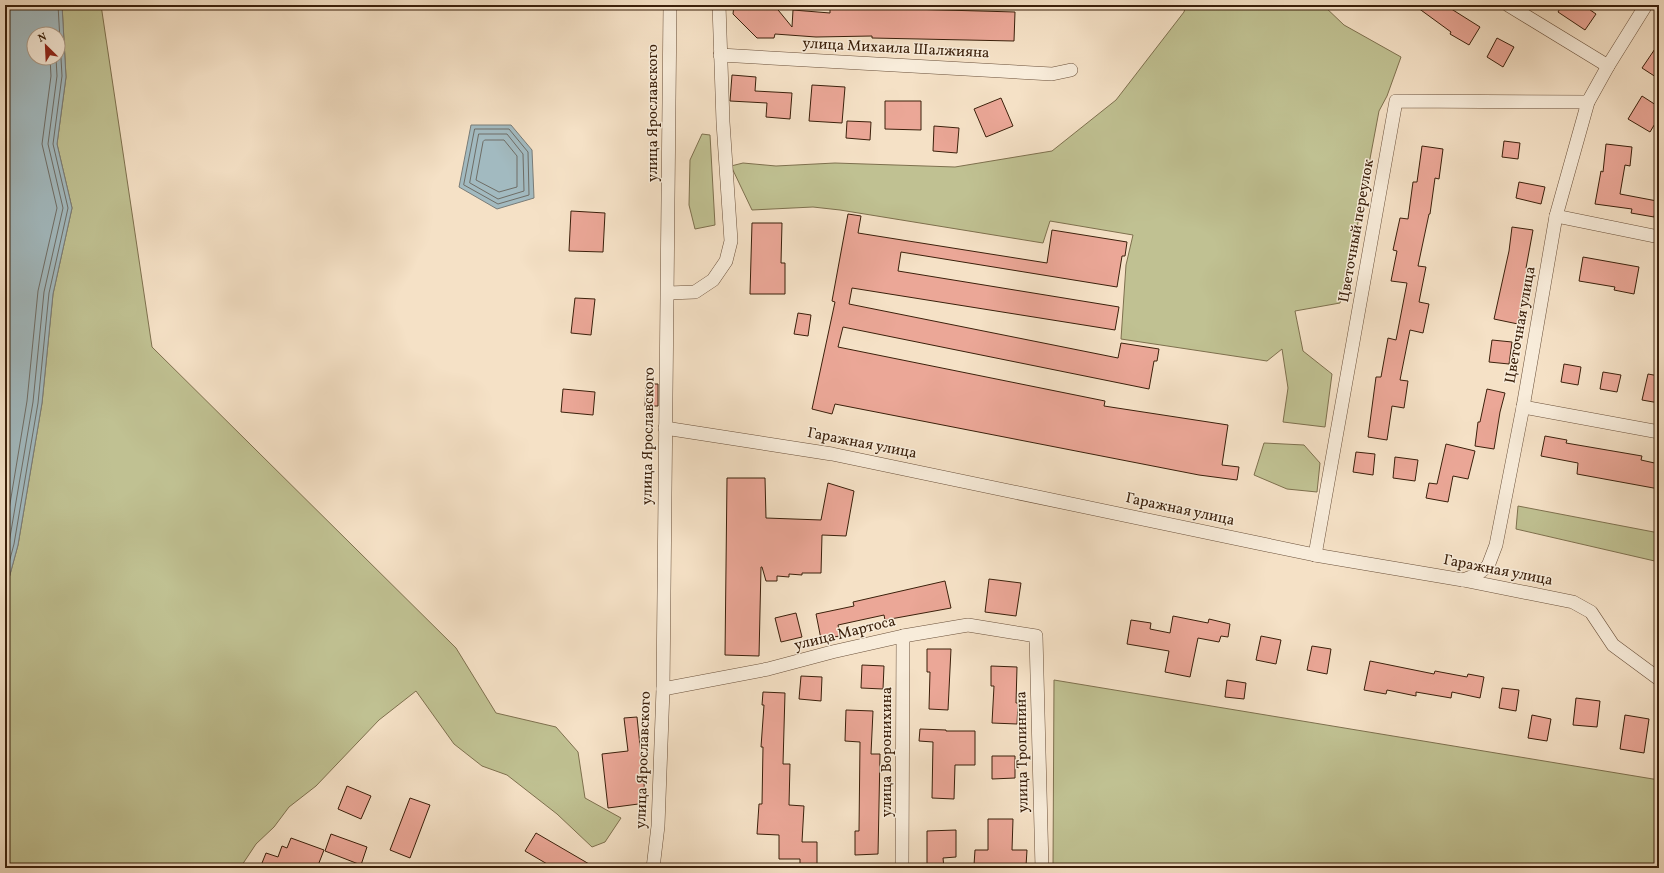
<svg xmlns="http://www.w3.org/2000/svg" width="1664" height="873" viewBox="0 0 1664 873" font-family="Vollkorn,serif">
  <rect width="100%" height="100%" fill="#f5e1c6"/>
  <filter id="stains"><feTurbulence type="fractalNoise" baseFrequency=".005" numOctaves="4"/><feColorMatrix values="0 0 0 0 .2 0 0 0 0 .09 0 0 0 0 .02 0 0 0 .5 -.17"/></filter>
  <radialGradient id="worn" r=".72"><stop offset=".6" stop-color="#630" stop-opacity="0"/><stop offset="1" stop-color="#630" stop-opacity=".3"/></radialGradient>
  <g fill="#c0c192" stroke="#7e704e">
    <polygon points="62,5 101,5 152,347 456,648 496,713 556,727 578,752 585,798 621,818 605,842 592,847 557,814 507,775 482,766 454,744 416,691 379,720 316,786 289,807 274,827 256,844 240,868 5,868 5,593 18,545 42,403 53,294 72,208 57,144 66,77"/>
    <polygon points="1186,5 1323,5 1344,25 1401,57 1387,96 1379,111 1356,233 1340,303 1295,311 1303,351 1332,374 1325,427 1283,422 1288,388 1282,349 1267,361 1121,339 1126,265 1133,235 1050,221 1043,243 840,210 813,207 752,210 731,166 743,163 776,166 835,163 955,167 1052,151 1116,100 1184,12"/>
    <polygon points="702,134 710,135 715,225 695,229 689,205 690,160"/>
    <polygon points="1264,443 1304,445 1320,463 1317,492 1287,489 1254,475"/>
    <polygon points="1518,506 1659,533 1659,562 1516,529"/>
    <polygon points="1054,680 1659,780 1659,868 1053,868"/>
  </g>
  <g fill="#a2bac0" stroke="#797c78" fill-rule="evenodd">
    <path d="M6 5H62L66 77 57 144 72 208 53 294 42 403 18 545 5 593V9ZM34 34H58V58H34Z"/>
    <polygon points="471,125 511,125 532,150 534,198 497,209 459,187"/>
  </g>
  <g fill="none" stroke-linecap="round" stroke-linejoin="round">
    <g stroke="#6e6d66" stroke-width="1">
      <polygon points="475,129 509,129 528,152 529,195 498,204 464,185"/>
      <polygon points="479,134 507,134 523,154 524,191 498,199 470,183"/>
      <polygon points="485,140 504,140 517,156 517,187 499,192 476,180 483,142"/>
      <polyline points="5,534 27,401 38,291 57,208 42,144 51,76 50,58"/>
      <polyline points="5,560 9,543 33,402 44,292 63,208 48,144 57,76 56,58"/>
      <polyline points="5,578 14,544 38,403 49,293 68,208 53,144 62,76 58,5"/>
    </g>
  </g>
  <g fill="#eba797" stroke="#3b200b">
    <polygon points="734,5 774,5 792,27 793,10 830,13 830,9 873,8 1015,12 1014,41 872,38 872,36 816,37 775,34 774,38 757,38 733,14"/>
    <polygon points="1414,5 1445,5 1480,27 1469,45 1450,34 1451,32"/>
    <polygon points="1562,5 1583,5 1596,14 1585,30 1558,12"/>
    <polygon points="1497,38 1514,47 1503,67 1487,57"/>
    <polygon points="1659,43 1659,79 1642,68"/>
    <polygon points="732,75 756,77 755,91 792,93 790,119 766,117 767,103 730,101"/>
    <polygon points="812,85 845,87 842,123 809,121"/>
    <polygon points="1642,96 1659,107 1659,117 1650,132 1628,119"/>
    <polygon points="1001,98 1013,126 986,137 974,109"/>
    <polygon points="885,101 921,101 921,130 885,129"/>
    <polygon points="847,121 871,122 870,140 846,138"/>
    <polygon points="934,126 959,128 957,153 933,151"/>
    <polygon points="1504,141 1520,143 1518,159 1502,157"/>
    <polygon points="1606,144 1632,147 1630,166 1625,165 1620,194 1657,201 1654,217 1631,213 1632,209 1595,204 1601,171 1603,172"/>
    <polygon points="1422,146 1443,149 1439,179 1435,178 1430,214 1429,214 1418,266 1426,267 1419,302 1429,304 1423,333 1410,330 1400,380 1408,381 1404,408 1392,406 1387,440 1368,437 1376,377 1381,377 1388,338 1396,340 1407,283 1391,281 1397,251 1393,250 1400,218 1408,219 1413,182 1417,182"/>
    <polygon points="1519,182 1545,187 1541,204 1516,198"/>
    <polygon points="571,211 605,213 603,252 569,251"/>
    <polygon points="848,214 861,216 858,233 1047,263 1052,230 1127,242 1125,256 1122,256 1117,287 901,252 898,271 1119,307 1115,330 852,288 849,304 1118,358 1121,343 1159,349 1157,361 1154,361 1149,389 843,327 838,347 1105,401 1104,406 1228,425 1222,465 1239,467 1237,480 1199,475 835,404 832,414 812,409 835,302 832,301"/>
    <polygon points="752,223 782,223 781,263 785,263 785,294 750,294"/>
    <polygon points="1512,227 1533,230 1526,268 1528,269 1518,324 1494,319 1509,251"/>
    <polygon points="1583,257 1639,267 1634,294 1614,290 1615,287 1579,281"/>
    <polygon points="575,298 595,299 591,335 571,333"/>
    <polygon points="798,313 811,315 808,336 794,334"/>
    <polygon points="1492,340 1512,342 1509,364 1489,362"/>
    <polygon points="1564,364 1581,367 1578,385 1561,382"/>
    <polygon points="1603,372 1621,375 1617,392 1600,389"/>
    <polygon points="1648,374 1659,376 1659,403 1642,400"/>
    <polygon points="646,384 658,384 658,406 645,406"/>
    <polygon points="563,389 595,392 593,415 561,412"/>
    <polygon points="1487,389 1505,393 1500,412 1494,449 1475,446 1478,422 1480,422"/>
    <polygon points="1545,436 1567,440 1566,443 1642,456 1641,460 1659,464 1659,489 1577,474 1578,463 1541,456"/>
    <polygon points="1446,444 1475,451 1468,479 1453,476 1448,502 1426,498 1429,483 1437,484"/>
    <polygon points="1356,452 1375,454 1373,475 1353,472"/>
    <polygon points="1395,457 1418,460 1415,481 1393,478"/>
    <polygon points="727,478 765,478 766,518 821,520 828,483 854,491 846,536 822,535 821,573 802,573 802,575 789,574 789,577 777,576 777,581 766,581 762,567 761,567 759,656 725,655"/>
    <polygon points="989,579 1021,583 1016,616 985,612"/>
    <polygon points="945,581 951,608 885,620 884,615 838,625 840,636 821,639 816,614 854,606 853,602"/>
    <polygon points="796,613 802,637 781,642 775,618"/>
    <polygon points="1173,616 1208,623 1209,619 1230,624 1228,637 1221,636 1219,642 1198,638 1190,677 1165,672 1169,651 1127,644 1131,620 1151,623 1150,629 1170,633"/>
    <polygon points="1261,636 1281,640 1276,664 1256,660"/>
    <polygon points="1312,646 1331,649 1327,674 1307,670"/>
    <polygon points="927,649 951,649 948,710 929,709 930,672 927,672"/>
    <polygon points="1370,661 1434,674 1435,671 1467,677 1468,674 1484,677 1480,698 1452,692 1451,698 1416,692 1416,696 1387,690 1386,694 1364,690"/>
    <polygon points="862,665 884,666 883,689 861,688"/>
    <polygon points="991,666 1017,667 1016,703 1018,703 1017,724 992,723 994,686 991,686"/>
    <polygon points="801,676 822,677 821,701 799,699"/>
    <polygon points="1227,680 1246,683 1244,699 1225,697"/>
    <polygon points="1502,688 1519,690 1516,711 1499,708"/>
    <polygon points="763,692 785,693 783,764 790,764 789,805 804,806 802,842 817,842 817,868 800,868 800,859 779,859 779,835 757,834 759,804 762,804 763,747 761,747 764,705 762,705"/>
    <polygon points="1576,698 1600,701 1597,727 1573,725"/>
    <polygon points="846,710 873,711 871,754 880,754 878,854 855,855 855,831 859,831 860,742 845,741"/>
    <polygon points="1532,715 1551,719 1547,741 1528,738"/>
    <polygon points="1625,715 1649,719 1644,753 1620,749"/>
    <polygon points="637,717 646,803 608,808 602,754 628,751 624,718"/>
    <polygon points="920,729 946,730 946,731 975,731 975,765 955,765 954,799 932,798 933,742 919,741"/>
    <polygon points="992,756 1015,756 1015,778 992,779"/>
    <polygon points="347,786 371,796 361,819 338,809"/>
    <polygon points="410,798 430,805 410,858 390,850"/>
    <polygon points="988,819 1013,819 1012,850 1027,850 1026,866 974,865 975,850 988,850"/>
    <polygon points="956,830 956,857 943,858 944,868 927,868 927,831"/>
    <polygon points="536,833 596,868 554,868 525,851"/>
    <polygon points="331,834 367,847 361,865 325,851"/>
    <polygon points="291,838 324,850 317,868 260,868 266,853 278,857 282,846 287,848"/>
  </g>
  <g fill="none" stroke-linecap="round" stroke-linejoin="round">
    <g stroke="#6a503a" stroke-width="14">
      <g id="minor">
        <polyline points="1508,5 1608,66"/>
        <polyline points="720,55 1052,74 1071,70"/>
        <polyline points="1556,216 1659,237"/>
        <polyline points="668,293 695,292 713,280 726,261 731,241 723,122 719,5"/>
        <polyline points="1523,407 1659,432"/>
        <polyline points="665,428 832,454 1315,555 1463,580 1573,602 1591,612 1613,645 1659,679"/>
        <polyline points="1315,555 1396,101 1588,102"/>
        <polyline points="1463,580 1476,575 1488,566 1496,545 1523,407 1556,216 1588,102 1608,66 1646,5"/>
        <polyline points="663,689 768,669 832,652 903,636 968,625 1036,636 1042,868"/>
        <polyline points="653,868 658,826 663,689 670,5"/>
        <polyline points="902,868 903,636"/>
      </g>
    </g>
    <use href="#minor" stroke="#f8ecda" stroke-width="13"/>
  </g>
  <g text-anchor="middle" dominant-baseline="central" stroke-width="3" stroke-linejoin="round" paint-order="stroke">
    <g font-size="15" fill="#3b200b" stroke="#f8ecda">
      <text transform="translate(896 49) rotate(3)">улица Михаила Шалжияна</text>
      <text transform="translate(653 113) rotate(-90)">улица Ярославского</text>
      <text transform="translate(1357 231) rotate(-80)">Цветочный переулок</text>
      <text transform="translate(1521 325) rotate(-80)">Цветочная улица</text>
      <text transform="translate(649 436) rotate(-89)">улица Ярославского</text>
      <text transform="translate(862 444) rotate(11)">Гаражная улица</text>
      <text transform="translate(1180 510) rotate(12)">Гаражная улица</text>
      <text transform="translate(1498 571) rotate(11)">Гаражная улица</text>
      <text transform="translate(845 634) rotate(-14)">улица Мартоса</text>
      <text transform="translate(887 752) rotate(-90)">улица Воронихина</text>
      <text transform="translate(1023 752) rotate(-91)">улица Тропинина</text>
      <text transform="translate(644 760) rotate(-88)">улица Ярославского</text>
    </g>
  </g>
  <rect width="1664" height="873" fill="none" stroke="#f5e1c6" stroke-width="20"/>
  <rect x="6" y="6" width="1652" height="861" fill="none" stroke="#3b200b" stroke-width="2"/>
  <rect x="10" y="10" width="1644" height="853" fill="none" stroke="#3b200b"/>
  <g transform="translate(46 46) rotate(336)"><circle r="19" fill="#f8ecda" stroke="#ac9a87"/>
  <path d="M0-3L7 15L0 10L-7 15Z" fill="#8f2418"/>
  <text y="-6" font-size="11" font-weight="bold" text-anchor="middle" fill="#3b200b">N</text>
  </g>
  <rect width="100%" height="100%" filter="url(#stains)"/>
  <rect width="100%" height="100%" fill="url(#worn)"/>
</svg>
